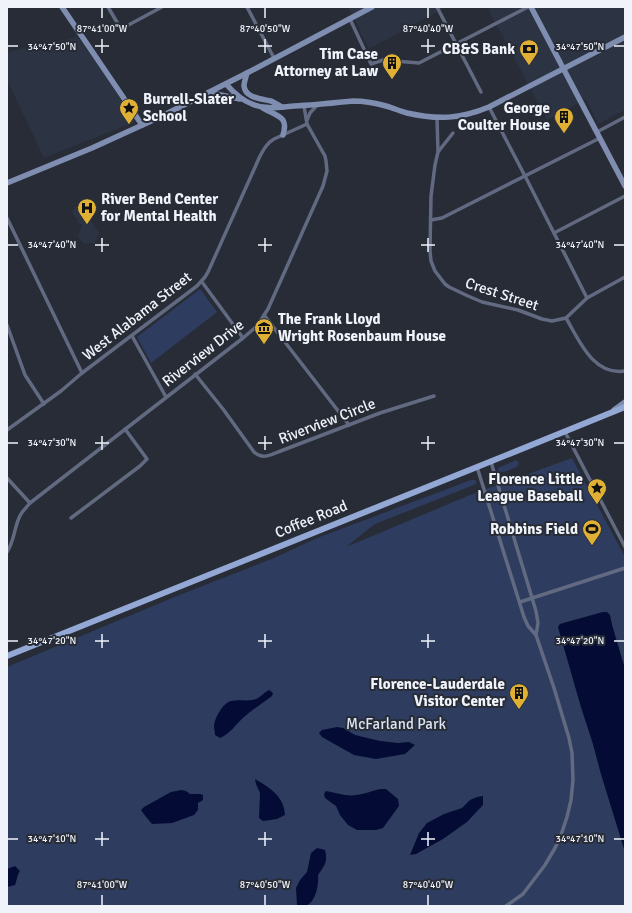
<svg xmlns="http://www.w3.org/2000/svg" width="632" height="913" viewBox="0 0 632 913" font-family="Signika,sans-serif">
  <rect width="100%" height="100%" fill="#272c36"/>
  <g fill="#2c3343">
    <polygon points="348,7 446,7 369,49"/>
    <polygon points="487,7 625,7 625,110 598,124 586,99 547,120"/>
    <polygon points="77,37 100,67 135,122 44,158 7,80 7,52"/>
    <polygon points="81,206 99,233 95,243 84,244 78,236 82,225 79,223 78,223 77,221 78,220 72,213 75,207"/>
  </g>
  <g fill="#2e3c5f">
    <polygon points="200,289 217,312 151,363 137,337"/>
    <polygon points="572,458 625,557 625,669 612,625 610,615 607,612 603,612 560,624 558,627 581,707 593,744 601,774 625,852 625,906 7,906 7,667 172,598 274,558 317,538 471,480 475,480 477,483 474,485 375,524 346,547 470,495"/>
    <path d="M516 460 519 463 518 466C512 469 505 473 498 472V468Z"/>
  </g>
  <g fill="#040c35">
    <polygon points="603,612 607,612 610,615 612,625 625,669 625,852 601,774 593,744 581,707 558,627 560,624"/>
    <path d="M269 690 273 693 272 696C263 703 253 709 244 717 235 725 231 733 220 738L215 735C215 732 214 728 214 726 215 717 223 703 231 701 239 699 248 702 256 699 261 697 263 693 269 690Z"/>
    <polygon points="337,727 343,728 355,735 380,741 398,743 409,742 415,745 405,754 376,759 354,755 322,737 319,733 322,730"/>
    <path d="M255 779C270 788 284 796 285 815L277 819 263 821 259 818 260 793 256 784Z"/>
    <path d="M380 789H386L398 799 399 806 383 828 376 830H357L348 825 340 815 336 806 325 798 324 794 326 791C333 792 338 794 345 795 357 797 368 792 380 789Z"/>
    <path d="M181 790 186 791 190 794H200L203 795V800L198 803V810L194 815 172 823 152 824C148 819 144 815 141 810L144 807 171 792Z"/>
    <polygon points="483,796 483,805 467,822 443,839 416,854 410,855 419,833 427,823 444,814 462,808 470,800 477,797"/>
    <path d="M317 848 325 850C328 862 325 865 318 875 319 884 316 903 305 906 302 907 300 906 298 906L297 905 296 888 300 880 307 872 311 853Z"/>
    <path d="M15 866 20 871C17 875 17 880 15 885L7 887V869Z"/>
  </g>
  <g fill="none" stroke-linecap="round" stroke-linejoin="round">
    <g stroke="#616a80" stroke-width="3.5">
      <polyline points="108,7 121,29 162,7"/>
      <polyline points="247,7 274,58"/>
      <polyline points="437,7 481,92"/>
      <polyline points="350,19 371,64 383,60 419,63 528,7"/>
      <polyline points="489,107 525,176 587,298"/>
      <polyline points="437,118 438,152 435,165 431,196 430,251 431,261 435,271 445,284 449,287 468,296 482,302 518,310 542,319 552,321 566,318 587,298 625,277"/>
      <polyline points="307,120 310,113 318,104"/>
      <polyline points="597,132 625,117"/>
      <polyline points="438,152 453,133"/>
      <polyline points="7,218 82,373"/>
      <polyline points="431,220 442,218 600,138"/>
      <polyline points="554,233 625,196"/>
      <polyline points="202,282 243,338"/>
      <polyline points="264,315 349,425"/>
      <path d="M566 318C579 340 593 376 625 371"/>
      <polyline points="7,325 25,375 44,404"/>
      <polyline points="132,336 166,397"/>
      <path d="M195 374 223 409 254 452C262 459 269 456 278 452L380 413 434 396"/>
      <path d="M7 430 61 391 82 373 197 286 205 277 208 272 260 156C264 149 267 143 274 139L307 124"/>
      <polyline points="565,432 625,547"/>
      <polyline points="491,462 536,611 538,623 536,635"/>
      <polyline points="477,467 524,617 528,626 536,635 554,688 569,738 572,753 573,780 571,800 567,817 561,835 555,848 545,865 523,894 506,906"/>
      <polyline points="7,478 30,503"/>
      <polyline points="71,518 140,466 147,459 125,429"/>
      <path d="M7 552C14 542 14 529 19 518 21 512 26 508 30 503L243 338 257 326 268 309 323 186 327 171 326 161 325 156 307 124 304 106"/>
      <polyline points="520,602 625,568"/>
    </g>
    <g stroke="#7e8db0" stroke-width="5.5">
      <polyline points="62,7 142,125"/>
      <polyline points="531,7 625,186"/>
      <path d="M247 73C246 77 244 82 244 86 245 98 262 99 271 101 275 103 278 105 282 107"/>
      <path d="M226 84C233 92 241 100 252 104 265 110 280 107 294 106 314 105 333 103 353 101 364 101 375 103 386 106 393 108 400 111 407 113 438 120 460 119 489 107L625 37"/>
      <polyline points="208,93 216,94 240,99"/>
      <path d="M263 108C277 116 289 116 283 135"/>
      <polyline points="7,183 92,148 160,117 247,73 372,7"/>
      <polyline points="614,410 625,402"/>
    </g>
    <polyline stroke="#94a8d5" stroke-width="6" points="7,656 477,467 625,407"/>
  </g>
  <path fill="none" stroke="#f0f3fa" stroke-width="1.5" d="M102 8V18M265 8V18M428 8V18M102 39V53M265 39V53M428 39V53M8 46H18M95 46H109M258 46H272M421 46H435M614 46H624M102 238V252M265 238V252M428 238V252M8 245H18M95 245H109M258 245H272M421 245H435M614 245H624M102 436V450M265 436V450M428 436V450M8 443H18M95 443H109M258 443H272M421 443H435M614 443H624M102 634V648M265 634V648M428 634V648M8 641H18M95 641H109M258 641H272M421 641H435M614 641H624M102 832V846M265 832V846M428 832V846M8 839H18M95 839H109M258 839H272M421 839H435M614 839H624M102 895V905M265 895V905M428 895V905"/>
  <defs>
    <g id="bank-pin" transform="scale(1)"><path d="M0 17L-7.5 6A9.5 9.5 0 1 1 7.5 6Z" fill="#dfb034" stroke="#272c36"/><path d="M-6-4H6V4H-6ZM0-2.3a2.3 2.3 0 1 0 0 4.6a2.3 2.3 0 1 0 0-4.6Z" fill="#111"/></g>
    <g id="building-pin" transform="scale(1)"><path d="M0 17L-7.5 6A9.5 9.5 0 1 1 7.5 6Z" fill="#dfb034" stroke="#272c36"/><path d="M-4-6H4V6H1V3H-1V6H-4ZM-2.5-4.3h1.7v1.8h-1.7ZM.8-4.3h1.7v1.8H.8ZM-2.5-1h1.7V.8h-1.7ZM.8-1h1.7V.8H.8Z" fill="#111"/></g>
    <g id="sight-pin" transform="scale(1)"><path d="M0 17L-7.5 6A9.5 9.5 0 1 1 7.5 6Z" fill="#dfb034" stroke="#272c36"/><path d="M0-6L1.8-2.2L6-1.7L2.9 1.2L3.7 5.4L0 3.3L-3.7 5.4L-2.9 1.2L-6-1.7L-1.8-2.2Z" fill="#111"/></g>
    <g id="hospital-pin" transform="scale(1)"><path d="M0 17L-7.5 6A9.5 9.5 0 1 1 7.5 6Z" fill="#dfb034" stroke="#272c36"/><path d="M-5-5h3v3.5h4V-5h3V5h-3V1.5h-4V5h-3Z" fill="#111"/></g>
    <g id="museum-pin" transform="scale(1)"><path d="M0 17L-7.5 6A9.5 9.5 0 1 1 7.5 6Z" fill="#dfb034" stroke="#272c36"/><path d="M0-6L6-3V-2H-6V-3ZM-5-1h2V3h-2ZM-1-1h2V3h-2ZM3-1h2V3H3ZM-6 4H6V6H-6Z" fill="#111"/></g>
    <g id="stadium-pin" transform="scale(1)"><path d="M0 17L-7.5 6A9.5 9.5 0 1 1 7.5 6Z" fill="#dfb034" stroke="#272c36"/><path d="M0-5a6.5 5 0 1 0 0 10a6.5 5 0 1 0 0-10ZM-3.5-1.8h7v3.6h-7Z" fill="#111"/></g>
  </defs>
  <g fill-rule="evenodd">
    <use href="#bank-pin" x="529" y="49"/>
    <use href="#building-pin" x="392" y="63"/>
    <use href="#sight-pin" x="129" y="108"/>
    <use href="#building-pin" x="564" y="117"/>
    <use href="#hospital-pin" x="87" y="208"/>
    <use href="#museum-pin" x="264" y="328"/>
    <use href="#sight-pin" x="597" y="488"/>
    <use href="#stadium-pin" x="592" y="529"/>
    <use href="#building-pin" x="519" y="693"/>
  </g>
  <g text-anchor="middle" dominant-baseline="central" stroke-width="4" stroke-linejoin="round" paint-order="stroke">
    <g font-size="15" font-weight="bold" fill="#f0f3fa" stroke="#272c36" text-anchor="end">
      <text x="515" y="49">CB&amp;S Bank</text>
      <text x="378" y="54">Tim Case<tspan x="378" dy="17">Attorney at Law</tspan></text>
      <text x="143" y="99" text-anchor="start">Burrell-Slater<tspan x="143" dy="17">School</tspan></text>
      <text x="550" y="108">George<tspan x="550" dy="17">Coulter House</tspan></text>
      <text x="101" y="199" text-anchor="start">River Bend Center<tspan x="101" dy="17">for Mental Health</tspan></text>
      <text x="278" y="319" text-anchor="start">The Frank Lloyd<tspan x="278" dy="17">Wright Rosenbaum House</tspan></text>
      <text x="583" y="479">Florence Little<tspan x="583" dy="17">League Baseball</tspan></text>
      <text x="578" y="529">Robbins Field</text>
      <text x="505" y="684">Florence-Lauderdale<tspan x="505" dy="17">Visitor Center</tspan></text>
    </g>
    <g font-size="15" fill="#f0f3fa" stroke="#272c36">
      <text transform="translate(502 294) rotate(18)">Crest Street</text>
      <text transform="translate(137 316) rotate(-38)">West Alabama Street</text>
      <text transform="translate(203 353) rotate(-38)">Riverview Drive</text>
      <text transform="translate(327 421) rotate(-21)">Riverview Circle</text>
      <text transform="translate(311 519) rotate(-22)">Coffee Road</text>
    </g>
    <g font-size="15" fill="#dde4f3" stroke="#272c36">
      <text x="396" y="724">McFarland Park</text>
    </g>
  </g>
  <g font-size="10" text-anchor="middle" fill="#f0f3fa" stroke="#272c36" stroke-width="4" stroke-linejoin="round" paint-order="stroke">
    <text x="102" y="32">87°41'00"W</text>
    <text x="265" y="32">87°40'50"W</text>
    <text x="428" y="32">87°40'40"W</text>
    <text x="52" y="50">34°47'50"N</text>
    <text x="580" y="50">34°47'50"N</text>
    <text x="52" y="248">34°47'40"N</text>
    <text x="580" y="248">34°47'40"N</text>
    <text x="52" y="446">34°47'30"N</text>
    <text x="580" y="446">34°47'30"N</text>
    <text x="52" y="644">34°47'20"N</text>
    <text x="580" y="644">34°47'20"N</text>
    <text x="52" y="842">34°47'10"N</text>
    <text x="580" y="842">34°47'10"N</text>
    <text x="102" y="888">87°41'00"W</text>
    <text x="265" y="888">87°40'50"W</text>
    <text x="428" y="888">87°40'40"W</text>
  </g>
  <rect width="632" height="913" fill="none" stroke="#f0f3fa" stroke-width="16"/>
</svg>
